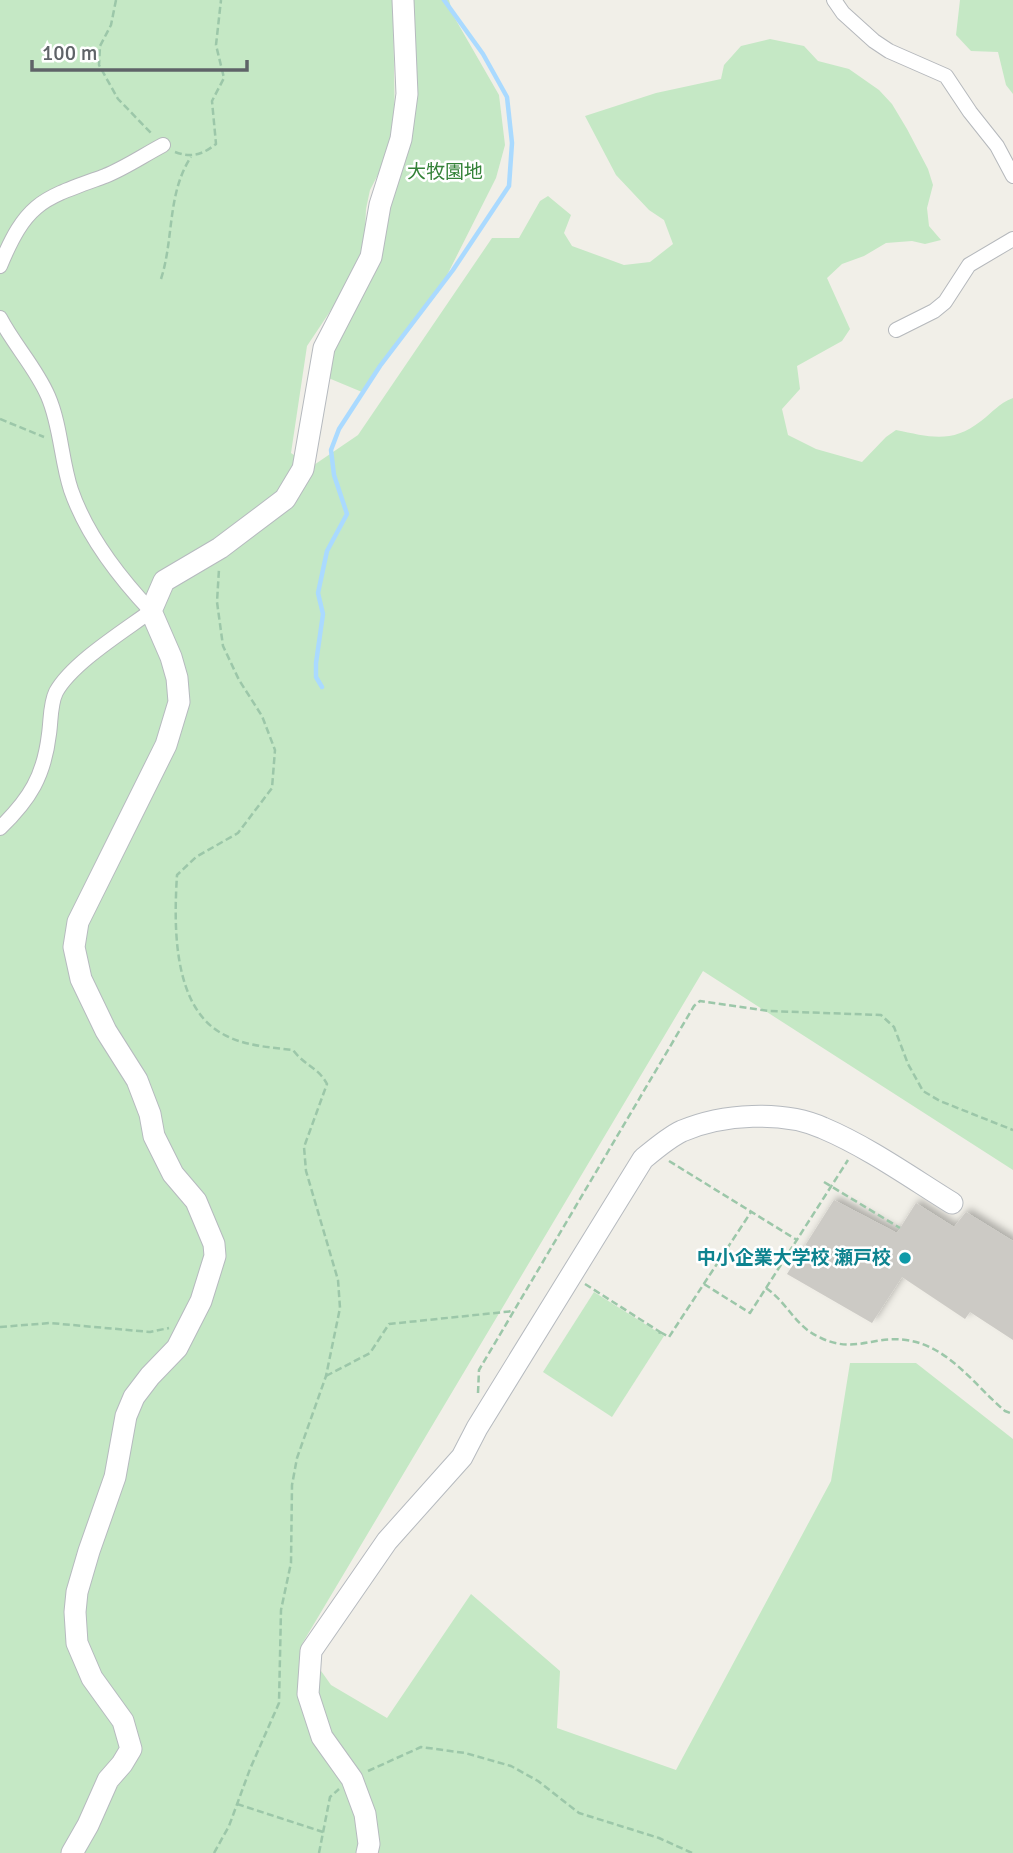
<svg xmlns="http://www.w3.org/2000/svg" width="1013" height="1853" viewBox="0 0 1013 1853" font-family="Signika,'Noto Sans JP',sans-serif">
  <defs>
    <filter id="shadow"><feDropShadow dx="4" dy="-4" stdDeviation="3.5" flood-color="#0004"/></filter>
  </defs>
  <rect width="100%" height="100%" fill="#f1efe8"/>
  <g fill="#c5e8c5">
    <path d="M0 0H393L395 132 383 165 370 190 366 209 364 253 341 295 307 346 291 453 311 467 358 435 492 238H519L540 201 548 196 571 215 564 233 572 246 624 265 650 262 673 244 664 220 649 210 616 175 585 116 656 93 721 79 724 65 741 46 770 39 804 46 818 61 849 69 879 90 892 104 907 129 928 169 933 185 927 208 929 226 941 240 925 244 912 241 886 243 864 256 842 264 827 278 850 329 842 341 797 366 800 389 782 409 788 435 816 449 862 462 886 437 896 430C930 437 952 444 981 421 993 412 998 404 1013 398V1170L703 971 302 1644 331 1685 387 1718 471 1594 560 1671 557 1728 676 1770 831 1481 850 1363H916L1013 1439V1853H0Z"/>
    <polygon points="411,0 449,0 453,15 499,95 505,145 496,178 439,291 362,392 326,377 331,350 401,154 413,133"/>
    <polygon points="960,0 1013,0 1013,94 1006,85 998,52 971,51 956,35"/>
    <polygon points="594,1292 664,1336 612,1417 543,1372"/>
  </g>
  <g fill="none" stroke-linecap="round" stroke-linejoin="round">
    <polyline stroke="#aadaff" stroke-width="4.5" points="322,687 316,677 316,663 323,614 318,593 327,551 347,514 334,475 331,450 339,429 380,366 453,270 509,186 512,143 507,97 483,54 444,0"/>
  </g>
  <polygon fill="#cccac5" filter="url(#shadow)" points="834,1200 897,1233 916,1203 954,1227 966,1212 1013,1241 1013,1340 970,1312 965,1319 902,1277 872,1323 787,1274"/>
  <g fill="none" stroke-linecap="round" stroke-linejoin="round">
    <g stroke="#b5b8bc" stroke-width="16">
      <g id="street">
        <polyline points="834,0 843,13 874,41 889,51 946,76 970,112 997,146 1013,176"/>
        <path d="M0 266C27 201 42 199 105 176 125 168 144 155 163 145"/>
        <path d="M0 318C14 345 36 368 48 396 61 426 61 460 71 490 87 536 118 576 151 611 124 631 72 663 56 692 50 704 51 721 49 734 44 776 30 799 0 828"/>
        <polyline points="896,330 934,311 945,302 969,265 1013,239"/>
      </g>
    </g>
    <g stroke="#b6babf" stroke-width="23">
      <g id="secondary">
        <polyline points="72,1853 88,1825 108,1780 122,1764 131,1749 123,1721 92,1678 77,1643 75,1612 77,1592 89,1551 115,1477 126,1416 134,1397 150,1376 177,1348 201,1301 215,1256 214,1244 196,1201 173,1174 154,1136 150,1114 137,1080 106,1031 81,979 74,947 78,922 166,745 179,702 177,678 171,657 151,611 164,581 220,548 285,499 303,469 324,348 371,257 380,205 401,139 407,94 403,0"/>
        <path d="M367 1853 369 1844 365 1814 352 1779 322 1737 308 1694 311 1651 387 1541 462 1457 477 1428 643 1159C655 1149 669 1137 682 1131 722 1114 783 1110 823 1128 868 1147 910 1177 952 1203"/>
      </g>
    </g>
    <g stroke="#9cc7a9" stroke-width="2.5" stroke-dasharray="7 3.5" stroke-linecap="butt">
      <polyline points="116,0 111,25 100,46 99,65 118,99 153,135"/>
      <path d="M175 152C191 158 202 155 216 144L212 101 224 78 216 45 221 0"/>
      <path d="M161 279C174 239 167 193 191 157"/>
      <polyline points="0,419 44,437"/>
      <polyline points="669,1161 797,1240"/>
      <polyline points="824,1182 900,1228"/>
      <polyline points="585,1284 660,1332 659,1334"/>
      <polyline points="704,1284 750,1313 848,1160"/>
      <path d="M766 1288C789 1304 794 1326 821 1338 855 1354 874 1335 906 1340 949 1346 974 1385 1005 1411L1013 1414"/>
      <polyline points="0,1327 50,1323 150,1332 169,1328"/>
      <polyline points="660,1332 669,1337 751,1212"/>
      <polyline points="326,1376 370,1353 389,1324 514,1311"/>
      <polyline points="478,1393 479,1370 694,1006 700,1001 769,1011 881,1015 894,1027 908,1064 923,1091 940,1101 1013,1130"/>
      <polyline points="368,1771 421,1747 465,1753 511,1766 538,1781 579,1813 659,1838 692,1853"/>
      <polyline points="237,1804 323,1832"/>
      <path d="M214 1853 229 1826 250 1769 279 1703 281 1610 291 1563 292 1485 297 1458 326 1376 340 1308 338 1280 306 1171 304 1147 327 1084C318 1067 305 1066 293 1050 268 1047 243 1046 221 1033 172 1005 174 923 177 875L196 857 238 833 272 788 275 750 262 716 239 680 223 646 217 602 219 569"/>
      <polyline points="319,1853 330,1797 339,1789"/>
    </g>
    <use href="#street" stroke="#fff" stroke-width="14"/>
    <use href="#secondary" stroke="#fff" stroke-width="21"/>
  </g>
  <circle fill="#0f9aa8" stroke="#fff" stroke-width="2.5" cx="905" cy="1258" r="7"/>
  <g text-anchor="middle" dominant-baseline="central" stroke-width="5" stroke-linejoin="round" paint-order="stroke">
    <g font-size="19" fill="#348238" stroke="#fff">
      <text x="445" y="172">大牧園地</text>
    </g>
    <g font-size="19" font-weight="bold" fill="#0d838f" stroke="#fff" text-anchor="end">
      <text x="891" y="1258">中小企業大学校 瀬戸校</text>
    </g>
  </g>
  <path d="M32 60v10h215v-10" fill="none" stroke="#5f6368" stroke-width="3.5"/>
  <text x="42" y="60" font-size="21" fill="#5f6368" stroke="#ffffff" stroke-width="5" paint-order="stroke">100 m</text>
</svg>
